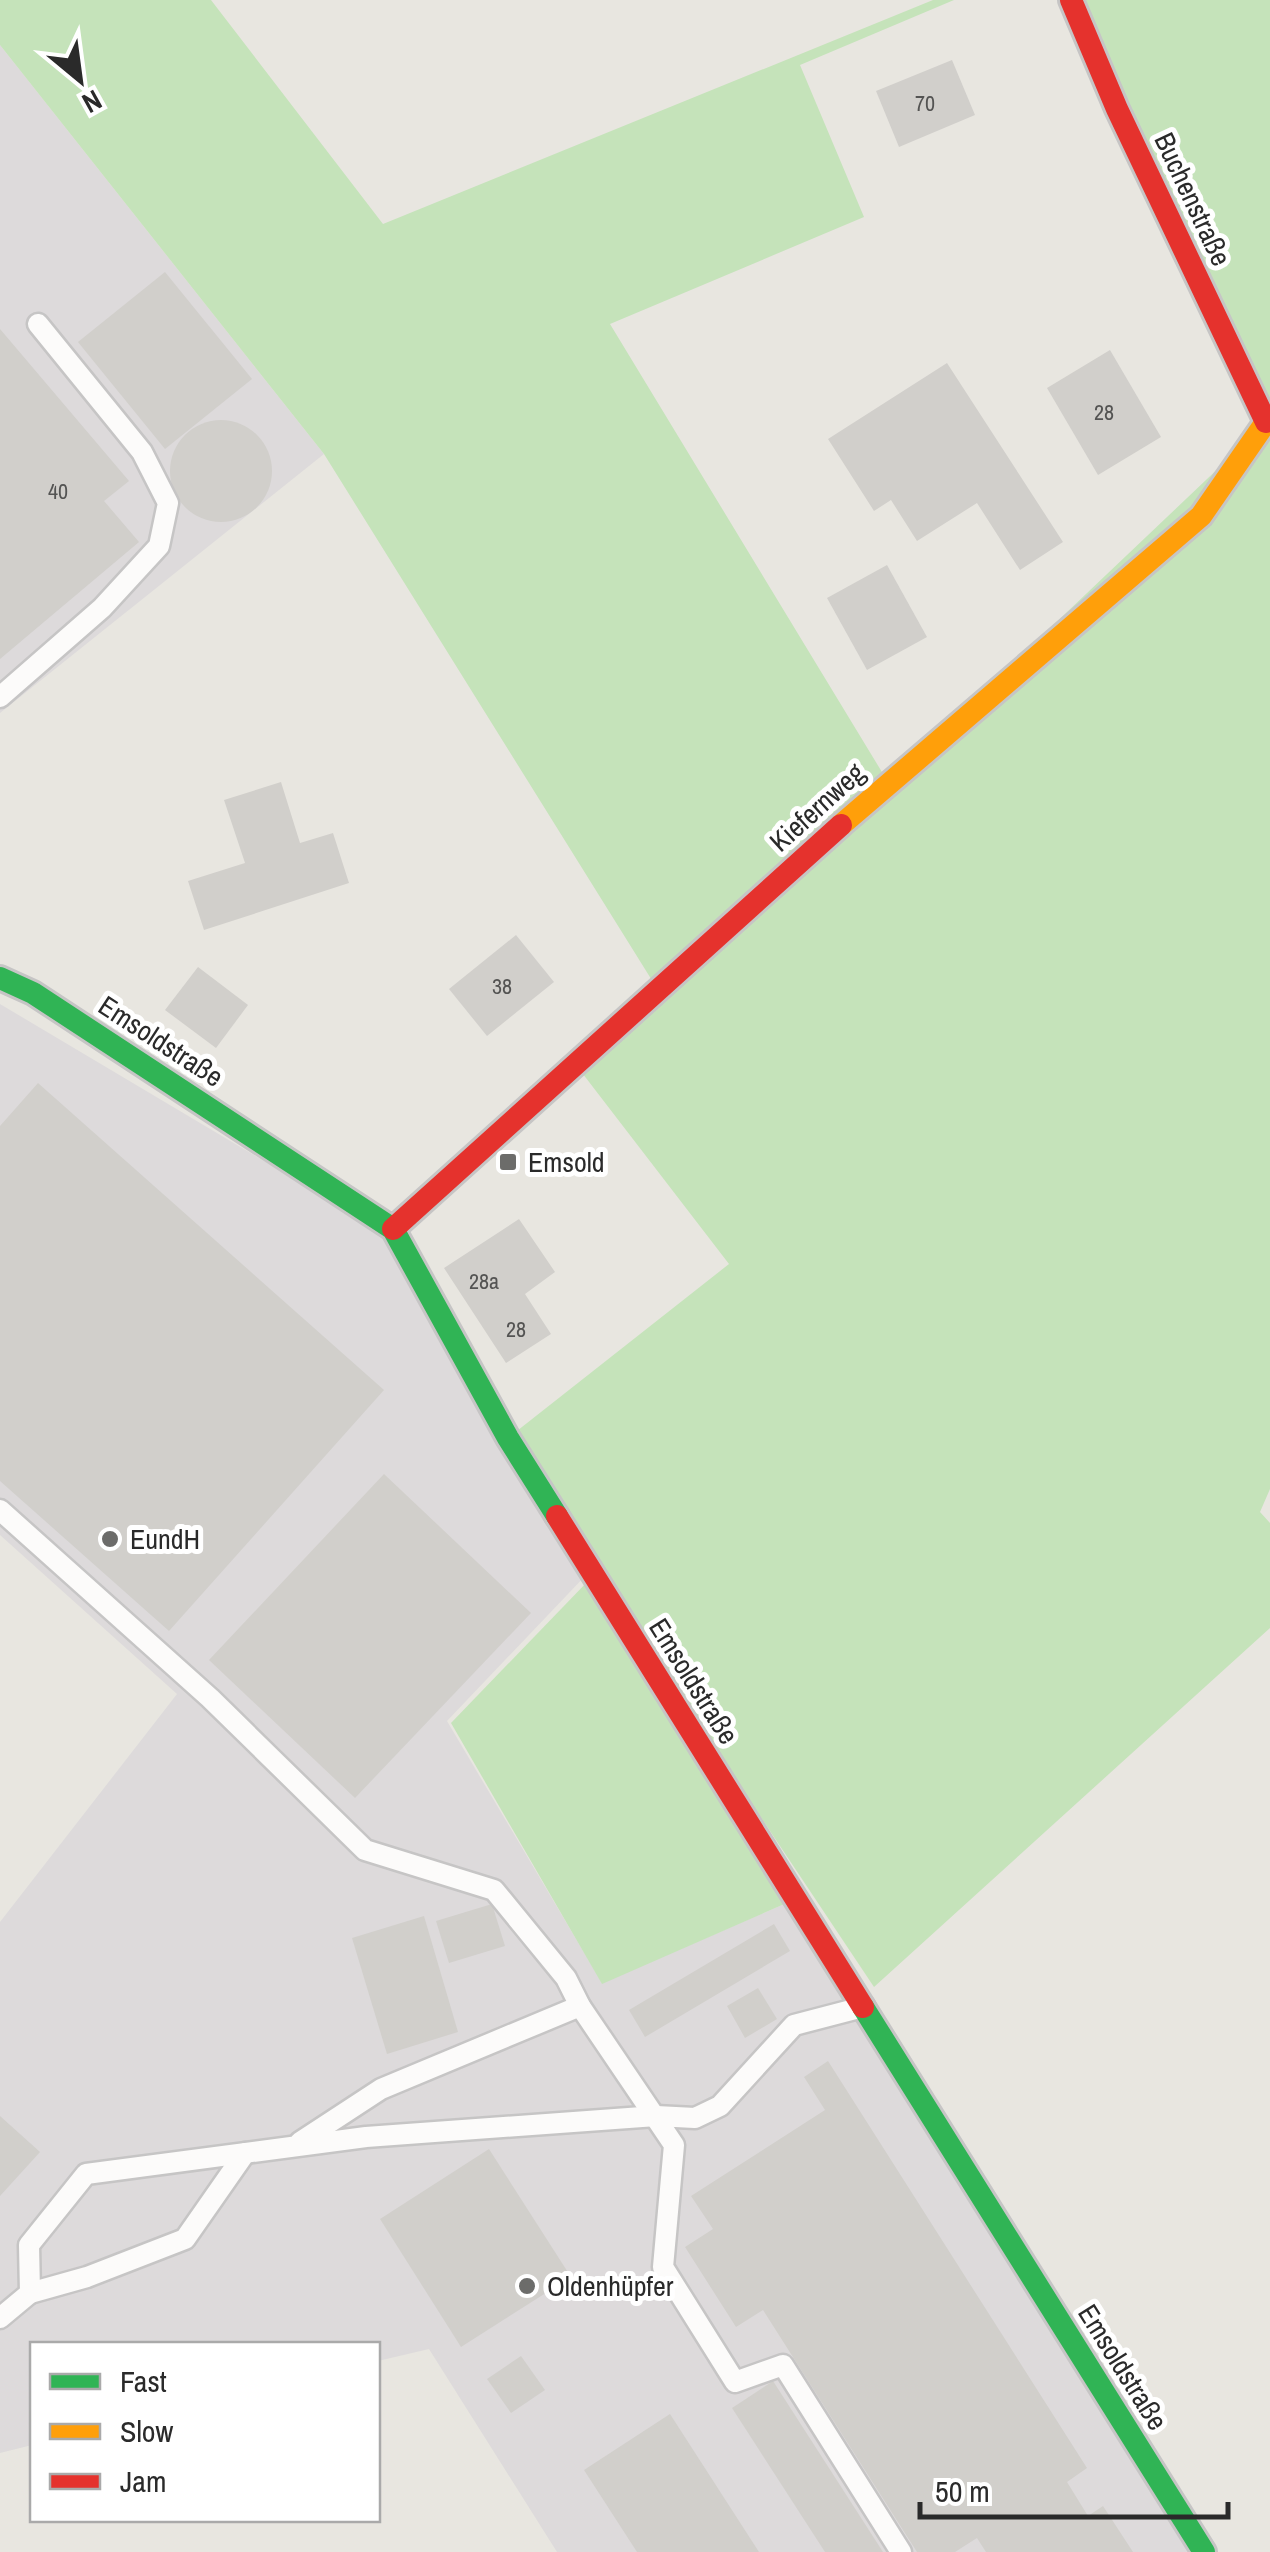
<svg xmlns="http://www.w3.org/2000/svg" width="1270" height="2552" viewBox="0 0 1270 2552" font-family="'Archivo Narrow',sans-serif">
  <rect width="100%" height="100%" fill="#e8e6e0"/>
  <g fill="#dddadb">
    <polygon points="0,45 324,454 0,713"/>
    <polygon points="0,1004 390,1236 587,1574 447,1721 602,1983 789,1902 1194,2552 557,2552 429,2349 378,2361 378,2344 32,2344 32,2445 0,2453 0,1922 177,1694 0,1535"/>
  </g>
  <g fill="#c5e3ba">
    <polygon points="0,0 211,0 383,224 933,0 954,0 800,65 864,217 610,324 888,782 1266,423 1071,0 1270,0 1270,1489 1260,1512 1270,1523 1270,1628 874,1987 508,1438 729,1264 576,1065 658,990 324,454 0,45"/>
    <polygon points="589,1580 789,1902 602,1984 451,1723"/>
  </g>
  <g fill="#d1cfcb">
    <polygon points="952,60 975,115 899,147 876,91"/>
    <polygon points="165,272 252,379 165,449 78,342"/>
    <polygon points="0,329 129,481 104,501 139,542 0,659"/>
    <polygon points="1110,350 1161,437 1098,475 1047,388"/>
    <polygon points="947,363 1063,542 1020,570 977,503 917,541 891,500 874,511 828,439"/>
    <circle cx="221" cy="471" r="51"/>
    <polygon points="887,565 927,637 867,670 827,598"/>
    <polygon points="281,782 300,843 333,833 349,883 204,930 188,881 245,863 224,800"/>
    <polygon points="516,935 554,982 487,1036 449,989"/>
    <polygon points="198,967 248,1005 216,1048 165,1010"/>
    <polygon points="38,1083 384,1390 169,1631 0,1481 0,1126"/>
    <polygon points="519,1219 555,1272 525,1294 551,1334 506,1363 444,1268"/>
    <polygon points="384,1474 531,1613 355,1798 209,1660"/>
    <polygon points="492,1904 505,1946 449,1963 436,1921"/>
    <polygon points="424,1916 458,2032 387,2054 352,1938"/>
    <polygon points="774,1924 790,1951 645,2037 629,2010"/>
    <polygon points="758,1988 777,2019 745,2038 727,2006"/>
    <polygon points="828,2061 1087,2468 1067,2482 1088,2516 1103,2506 1133,2552 986,2552 977,2538 955,2552 917,2552 763,2310 736,2327 685,2247 713,2229 691,2196 825,2110 804,2077"/>
    <polygon points="0,2116 40,2152 0,2196"/>
    <polygon points="489,2149 571,2277 461,2347 380,2219"/>
    <polygon points="521,2356 545,2390 511,2413 487,2379"/>
    <polygon points="773,2381 883,2552 825,2552 732,2408"/>
    <polygon points="670,2414 759,2552 637,2552 584,2470"/>
  </g>
  <g fill="none" stroke-linecap="round" stroke-linejoin="round">
    <g stroke="#c6c5c5" stroke-width="25">
      <g id="lane">
        <polyline points="0,697 102,608 159,546 168,503 142,452 38,324"/>
        <polyline points="0,1510 210,1698 365,1850 494,1890 566,1978 580,2006 674,2145 663,2267 735,2382 783,2365 901,2552"/>
        <polyline points="300,2142 381,2089 580,2006"/>
        <polyline points="30,2293 87,2277 185,2239 245,2153"/>
        <polyline points="0,2318 30,2293 29,2245 86,2174 366,2137 656,2116 695,2118 720,2106 794,2025 859,2008"/>
      </g>
    </g>
    <g stroke="#c6c5c5" stroke-width="28">
      <g id="fast">
        <polyline points="0,978 33,993 393,1229 508,1438 557,1516"/>
        <polyline points="863,2007 1204,2552"/>
      </g>
    </g>
    <g stroke="#c6c5c5" stroke-width="28">
      <polyline id="slow" points="841,825 1201,516 1266,422 1270,421"/>
    </g>
    <g stroke="#c6c5c5" stroke-width="28">
      <g id="jam">
        <polyline points="1071,0 1117,109 1266,422"/>
        <polyline points="393,1229 841,825"/>
        <polyline points="557,1516 863,2007"/>
      </g>
    </g>
    <use href="#lane" stroke="#fcfbfa" stroke-width="20"/>
    <use href="#fast" stroke="#30b455" stroke-width="22"/>
    <use href="#slow" stroke="#ff9f0a" stroke-width="22"/>
    <use href="#jam" stroke="#e5322d" stroke-width="22"/>
  </g>
  <g fill="#6c6c6a" stroke="#fff" stroke-width="4">
    <rect x="498" y="1152" width="20" height="20" rx="5"/>
    <circle cx="110" cy="1539" r="10"/>
    <circle cx="527" cy="2286" r="10"/>
  </g>
  <g text-anchor="middle" dominant-baseline="central" stroke-width="10" stroke-linejoin="round" paint-order="stroke">
    <g font-size="22" fill="#545453">
      <text x="925" y="103">70</text>
      <text x="1104" y="412">28</text>
      <text x="58" y="491">40</text>
      <text x="502" y="986">38</text>
      <text x="484" y="1281">28a</text>
      <text x="516" y="1329">28</text>
    </g>
    <g font-size="28" fill="#2a2a2a" stroke="#fff">
      <text transform="translate(1193 199) rotate(65)">Buchenstraße</text>
      <text transform="translate(817 807) rotate(-42)">Kiefernweg</text>
      <text transform="translate(161 1041) rotate(33)">Emsoldstraße</text>
      <text transform="translate(694 1681) rotate(58)">Emsoldstraße</text>
      <text transform="translate(1123 2367) rotate(58)">Emsoldstraße</text>
    </g>
    <g font-size="28" fill="#2a2a2a" stroke="#fff" text-anchor="start">
      <text x="528" y="1162">Emsold</text>
      <text x="130" y="1539">EundH</text>
      <text x="547" y="2286">Oldenhüpfer</text>
    </g>
  </g>
  <rect x="30" y="2342" width="350" height="180" fill="#ffffff" stroke="#aaaaaa" stroke-width="2.5"/>
  <rect x="50" y="2374" width="50" height="15" fill="#30b455" stroke="#aaaaaa" stroke-width="2.5"/>
  <text x="120" y="2392" font-size="30" fill="#2a2a2a">Fast</text>
  <rect x="50" y="2424" width="50" height="15" fill="#ff9f0a" stroke="#aaaaaa" stroke-width="2.5"/>
  <text x="120" y="2442" font-size="30" fill="#2a2a2a">Slow</text>
  <rect x="50" y="2474" width="50" height="15" fill="#e5322d" stroke="#aaaaaa" stroke-width="2.5"/>
  <text x="120" y="2492" font-size="30" fill="#2a2a2a">Jam</text>
  <g transform="translate(80 80) rotate(151)" stroke="#ffffff" stroke-width="8" paint-order="stroke">
  <path d="M0-8L18 38L0 25L-18 38Z" fill="#2a2a2a"/>
  <text y="-15" font-size="28" font-weight="bold" text-anchor="middle" fill="#2a2a2a">N</text>
  </g>
  <path d="M920 2502v15h308v-15" fill="none" stroke="#2a2a2a" stroke-width="5"/>
  <text x="935" y="2502" font-size="30" fill="#2a2a2a" stroke="#ffffff" stroke-width="8" paint-order="stroke">50 m</text>
</svg>
